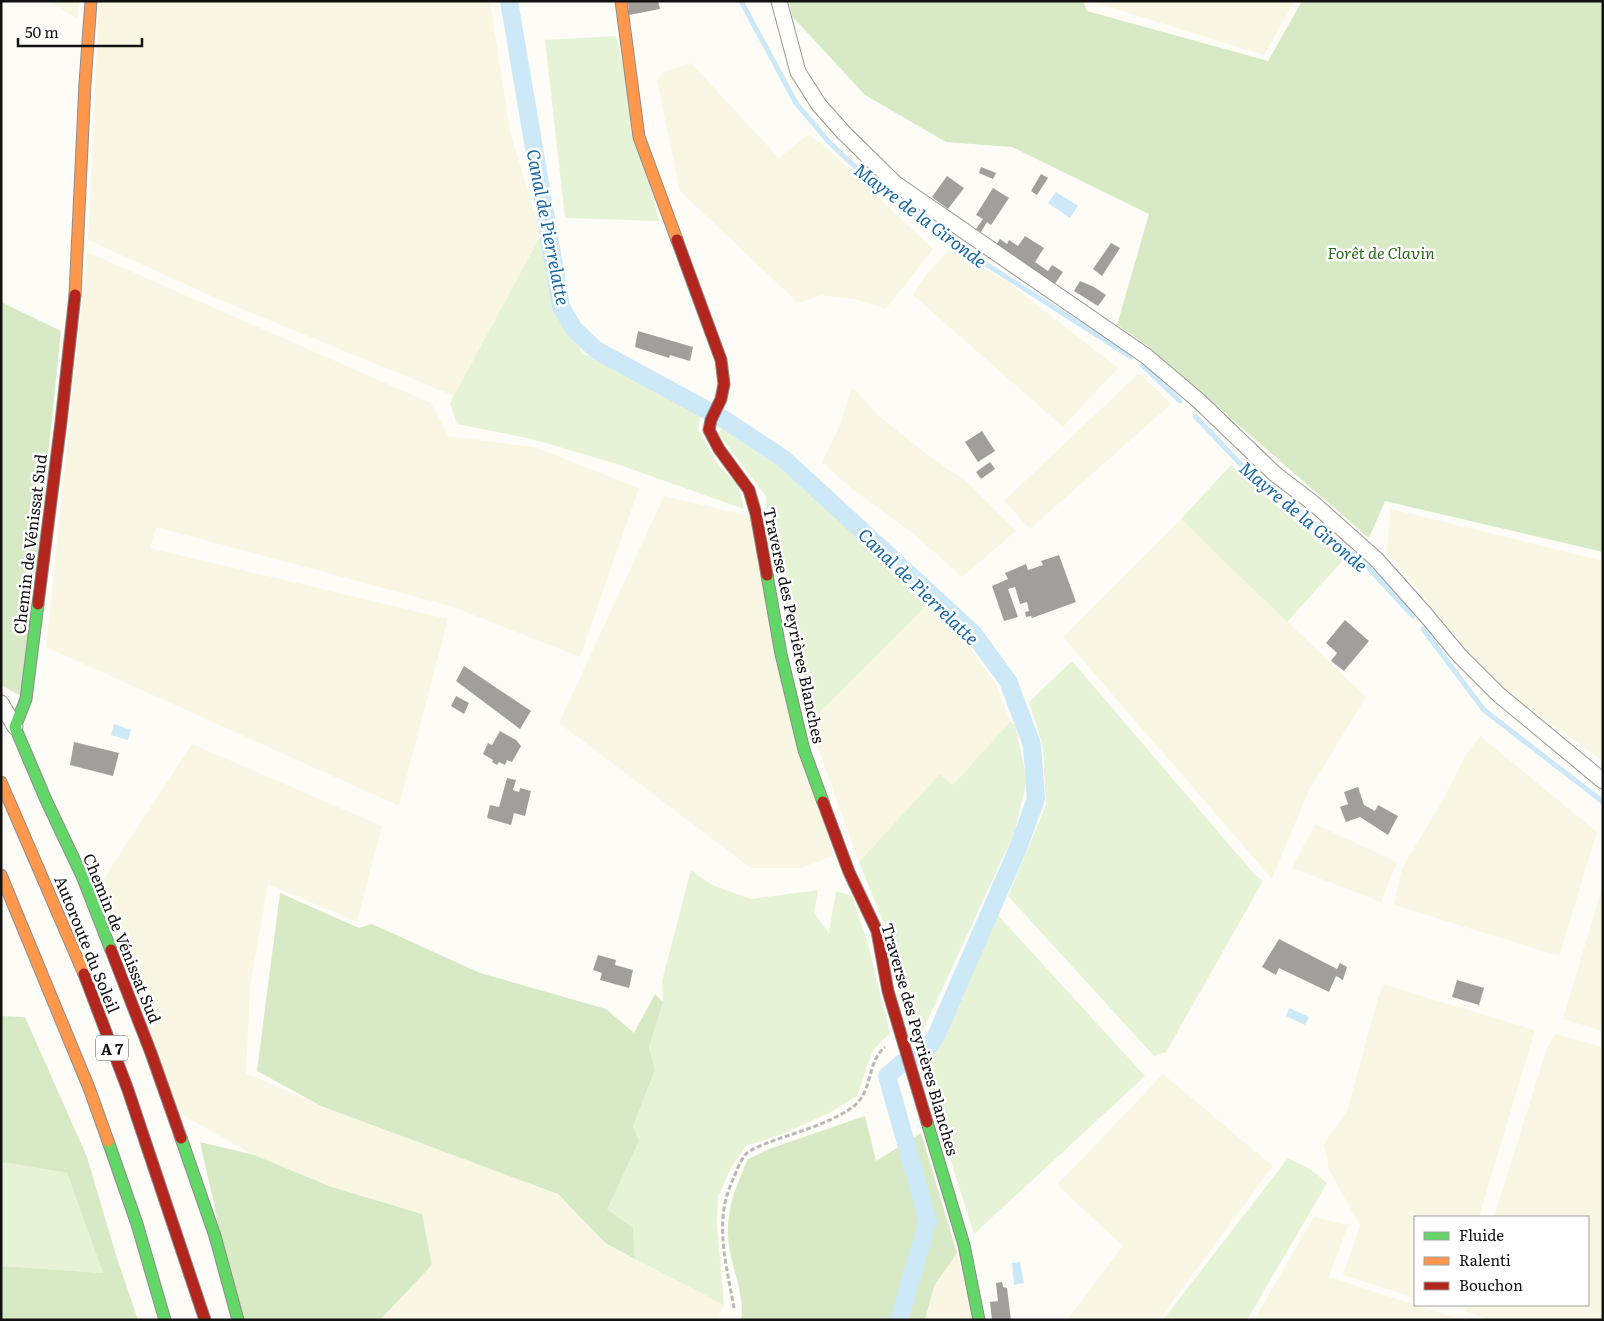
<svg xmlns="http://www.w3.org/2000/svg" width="1604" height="1321" viewBox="0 0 1604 1321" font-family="Literata,serif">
  <rect width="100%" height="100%" fill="#fdfcf7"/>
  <g fill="#f9f7e4">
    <polygon points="49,1 79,1 78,19"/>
    <polygon points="99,1 490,1 510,131 541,235 454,396 220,300 88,240"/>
    <polygon points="1090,1 1295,1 1264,55"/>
    <polygon points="691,63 779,158 809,134 822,144 933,249 886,309 858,300 822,295 798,303 680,191 657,81 662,72"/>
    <polygon points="950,249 1009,283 1118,368 1063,427 913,295 927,273"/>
    <polygon points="87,252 431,403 448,436 534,447 639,488 580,657 450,606 156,527 150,548 448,619 399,806 46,647"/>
    <polygon points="1139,373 1171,404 1030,529 1004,501"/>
    <polygon points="852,387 881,418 933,459 966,481 1016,531 962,577 913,533 852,489 822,462 840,425"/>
    <polygon points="664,496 750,516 833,856 801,868 751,868 559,723"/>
    <polygon points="1391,509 1603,561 1603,761 1497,686 1386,551"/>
    <polygon points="1181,519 1366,697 1308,792 1272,879 1063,637"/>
    <polygon points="929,603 958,631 997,686 1010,722 953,785 940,775 859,862 809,723"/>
    <polygon points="1480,736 1597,832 1559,956 1394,905 1402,868 1440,805 1465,756"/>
    <polygon points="192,744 382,826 357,922 268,884 250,987 246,1073 321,1106 558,1194 605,1244 724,1305 718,1320 380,1320 432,1265 422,1214 332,1187 254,1155 179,1113 97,889"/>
    <polygon points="1315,824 1397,862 1381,902 1292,868"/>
    <polygon points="1603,884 1603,1031 1563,1019"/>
    <polygon points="1382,984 1535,1030 1479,1217 1415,1217 1415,1298 1343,1275 1360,1226 1329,1170 1324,1144 1347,1111"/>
    <polygon points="1555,1034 1603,1047 1603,1320 1490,1320 1465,1311 1467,1305 1588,1305 1588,1217 1494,1217 1547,1048"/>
    <polygon points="1163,1074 1273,1166 1159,1320 1067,1320 1123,1246 1057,1185"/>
    <polygon points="1314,1217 1348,1225 1329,1277 1462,1320 1254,1320"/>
    <polygon points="957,1253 972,1320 925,1320 934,1286"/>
  </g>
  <g fill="#e7f3d7">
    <polygon points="616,36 659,221 565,218 545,40"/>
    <polygon points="541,235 549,281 558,320 584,354 701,413 698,429 719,466 738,485 744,509 617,464 532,439 457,424 450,403"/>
    <polygon points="725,426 792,472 871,550 929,603 809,723 765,529 766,496 718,433"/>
    <path d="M1231 465C1267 498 1304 532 1345 558L1287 622 1181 519Z"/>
    <polygon points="1072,661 1255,875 1263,881 1166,1052 1154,1056 1008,896 1046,805 1043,747 1029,702"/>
    <polygon points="1010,722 1015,725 1027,780 1015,831 921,1035 910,1038 885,926 859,862 940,774 953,785"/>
    <polygon points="691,870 712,885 751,899 818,890 814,913 829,933 836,891 852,896 867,941 890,1033 873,1050 857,1096 829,1113 785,1133 746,1146 731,1168 718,1197 717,1225 724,1305 635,1259 633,1228 606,1209 639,1141 633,1126 655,1070 649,1047 663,1002 662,981"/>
    <polygon points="995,912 1145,1076 974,1234 920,1064 933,1052"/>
    <polygon points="1288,1158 1310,1169 1327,1183 1247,1320 1163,1320"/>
    <polygon points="1,1162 67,1173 103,1273 1,1266"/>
  </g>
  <g fill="#d8eac5">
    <polygon points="789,1 1083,1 1087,11 1268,61 1302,1 1603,1 1603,552 1385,501 1369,538 1145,344 1117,325 1149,214 1012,147 946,142 865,95 792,16"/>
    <polygon points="1,302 61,331 23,697 1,685"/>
    <polygon points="280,893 359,928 372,924 480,973 606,1009 634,1033 655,994 663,1002 649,1047 655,1070 633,1126 639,1141 607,1209 633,1228 635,1259 605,1243 558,1194 321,1106 257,1071"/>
    <polygon points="1,1016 25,1017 87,1157 116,1255 138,1320 1,1320 1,1266 103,1273 67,1173 1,1162"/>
    <path d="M865 1116 876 1161 921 1133 957 1253 934 1286 925 1320H741C745 1298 734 1273 730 1252 723 1216 734 1191 748 1159L769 1149Z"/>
    <polygon points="200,1142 254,1155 332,1187 422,1214 432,1265 380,1320 243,1320 227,1263"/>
  </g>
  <g fill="#cde8f7">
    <polygon points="1056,192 1078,206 1070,218 1048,203"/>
    <polygon points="114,724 131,730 128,740 111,735"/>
    <polygon points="1289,1008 1309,1017 1305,1025 1286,1016"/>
    <polygon points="1020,1262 1024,1283 1014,1285 1012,1263"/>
  </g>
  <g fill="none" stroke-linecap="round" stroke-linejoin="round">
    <g stroke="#cde8f7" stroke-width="5">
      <polyline points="741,1 796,103 828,141 869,180 950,241 1131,357"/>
      <polyline points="1142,365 1180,401"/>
      <polyline points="1195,416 1248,472 1362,561 1413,616"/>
      <polyline points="1423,629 1484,710 1603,802"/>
    </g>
    <polyline stroke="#cde8f7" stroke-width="18" points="509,1 561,307 574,329 596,350 725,420 784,459 973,633 1008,681 1032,745 1036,799 1018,848 936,1036 924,1054 902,1063 887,1076 928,1221 899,1320"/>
  </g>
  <g fill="#a19f9c">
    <polygon points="628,1 658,1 660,9 629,15"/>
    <polygon points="981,167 996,173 993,179 979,173"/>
    <polygon points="1041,174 1048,178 1037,195 1031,191"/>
    <polygon points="947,176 964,188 948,209 932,197"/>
    <polygon points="993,188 1009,198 991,225 987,222 981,232 976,229 983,219 976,215"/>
    <polygon points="1025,236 1044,248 1035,262 1048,271 1052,265 1063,272 1054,285 995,246 1000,239 1007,244 1009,240 1018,246"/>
    <polygon points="1111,243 1120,248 1102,276 1093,269"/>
    <polygon points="1080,281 1094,287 1106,295 1098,306 1074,291"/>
    <polygon points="638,331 693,347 690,361 670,355 669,358 635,347"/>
    <polygon points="982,431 995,451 978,462 965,442"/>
    <polygon points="990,462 995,469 981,479 976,472"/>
    <polygon points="1059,555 1076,602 1032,618 1031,616 1026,617 1025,612 1029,611 1027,602 1020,604 1015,587 1008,589 1018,617 1004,621 992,586 1008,579 1005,573 1026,564 1028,570 1043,565 1041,561"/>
    <polygon points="1345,620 1369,641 1344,671 1331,661 1337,653 1326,643"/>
    <polygon points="464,666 531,711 520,729 456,681"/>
    <polygon points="456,696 469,703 464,714 451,706"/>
    <polygon points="500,731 516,740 521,746 512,762 507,760 505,765 499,762 497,765 492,762 493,760 483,754 488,743 492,745"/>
    <polygon points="74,742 119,753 113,776 70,765"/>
    <polygon points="507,778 516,780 513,790 519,792 520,788 531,791 525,816 514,813 511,825 487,818 490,805 499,807"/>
    <polygon points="1358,787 1364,805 1375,811 1378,805 1398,816 1388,835 1360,817 1346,822 1340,807 1348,804 1344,792"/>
    <polygon points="1279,939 1337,969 1340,963 1347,967 1343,980 1336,976 1329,992 1279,968 1276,975 1262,967"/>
    <polygon points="598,955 616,960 615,965 633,970 629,988 600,980 602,973 593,970"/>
    <polygon points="1457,980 1484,988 1479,1005 1452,997"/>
    <polygon points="1002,1282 1003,1287 1007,1288 1011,1320 992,1320 990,1302 998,1301 996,1283"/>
  </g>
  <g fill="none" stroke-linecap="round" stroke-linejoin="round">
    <g stroke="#979795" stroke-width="17">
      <g id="street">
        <polyline points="779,1 798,72 819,105 844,133 896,184 1146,356 1199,401 1275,474 1313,503 1376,559 1425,614 1460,656 1498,694 1603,781"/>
        <polyline points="1,703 15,727"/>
      </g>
    </g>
    <g stroke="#8e8d8b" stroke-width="13">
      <g id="fast">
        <polyline points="767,575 781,654 804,750 823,802"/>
        <polyline points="38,604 26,699 15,727 46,800 82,876 111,950"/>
        <polyline points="927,1122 964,1245 979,1320"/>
        <polyline points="181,1138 215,1236 238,1320"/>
        <polyline points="108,1141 137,1224 165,1320"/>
      </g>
    </g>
    <g stroke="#8e8d8b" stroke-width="13">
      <g id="slow">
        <polyline points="621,1 639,137 677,240"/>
        <polyline points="75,295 85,83 91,1"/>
        <polyline points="1,782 84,974"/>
        <polyline points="1,875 89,1088 108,1141"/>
      </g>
    </g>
    <g stroke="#8e8d8b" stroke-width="13">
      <g id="jam">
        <polyline points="677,240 721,360 724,384 721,399 711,420 709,430 719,449 749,490 756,514 767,575"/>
        <polyline points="38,604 61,422 75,295"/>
        <polyline points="823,802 849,872 877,931 888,991 927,1122"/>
        <polyline points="111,950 151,1053 181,1138"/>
        <polyline points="84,974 128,1090 205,1320"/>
      </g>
    </g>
    <path stroke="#b9b9b8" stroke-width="3" stroke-dasharray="5 2.5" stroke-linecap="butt" d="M734 1308C728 1273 717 1234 726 1199 728 1191 731 1184 734 1177 737 1170 741 1159 746 1154 751 1149 761 1146 767 1143 796 1132 828 1125 854 1106 873 1091 867 1061 885 1047"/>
    <use href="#street" stroke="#fffffe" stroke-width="15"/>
    <use href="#fast" stroke="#63d668" stroke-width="11"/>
    <use href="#slow" stroke="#ff974d" stroke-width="11"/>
    <use href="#jam" stroke="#b3261e" stroke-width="11"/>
  </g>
  <g text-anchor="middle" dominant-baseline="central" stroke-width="5" stroke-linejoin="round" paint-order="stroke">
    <rect fill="#fff" stroke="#585858" stroke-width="1" x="96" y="1035.5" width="32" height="25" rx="4"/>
    <g font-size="15" font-weight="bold" fill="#111">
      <text x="112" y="1048">A 7</text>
    </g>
    <g font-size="16" font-style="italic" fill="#2f6b1f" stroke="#fff">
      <text x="1381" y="252">Forêt de Clavin</text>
    </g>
    <g font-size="16" fill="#111" stroke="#fff">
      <text transform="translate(29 544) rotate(-83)">Chemin de Vénissat Sud</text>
      <text transform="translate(795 625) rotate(78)">Traverse des Peyrières Blanches</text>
      <text transform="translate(123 938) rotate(68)">Chemin de Vénissat Sud</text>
      <text transform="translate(88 944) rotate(68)">Autoroute du Soleil</text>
      <text transform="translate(921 1039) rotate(74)">Traverse des Peyrières Blanches</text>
    </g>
    <g font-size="18" font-style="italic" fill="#1768a6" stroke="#fff">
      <text transform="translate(921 215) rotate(37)">Mayre de la Gironde</text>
      <text transform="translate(549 227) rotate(79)">Canal de Pierrelatte</text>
      <text transform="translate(1304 516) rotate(40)">Mayre de la Gironde</text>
      <text transform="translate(919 586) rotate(44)">Canal de Pierrelatte</text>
    </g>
  </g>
  <rect width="1604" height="1321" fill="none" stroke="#111111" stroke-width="5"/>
  <rect x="1414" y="1216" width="175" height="90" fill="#ffffff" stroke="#a0a0a0"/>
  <rect x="1424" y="1232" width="25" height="8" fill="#63d668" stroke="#a0a0a0"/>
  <text x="1459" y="1241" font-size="15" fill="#111111">Fluide</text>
  <rect x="1424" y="1257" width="25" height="8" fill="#ff974d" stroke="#a0a0a0"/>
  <text x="1459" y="1266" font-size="15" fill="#111111">Ralenti</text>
  <rect x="1424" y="1282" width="25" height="8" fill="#b3261e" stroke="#a0a0a0"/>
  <text x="1459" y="1291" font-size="15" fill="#111111">Bouchon</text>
  <path d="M18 38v8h124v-8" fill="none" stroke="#111111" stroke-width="2.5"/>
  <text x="25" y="38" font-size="15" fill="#111111" stroke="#ffffff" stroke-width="4" paint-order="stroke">50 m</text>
</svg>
